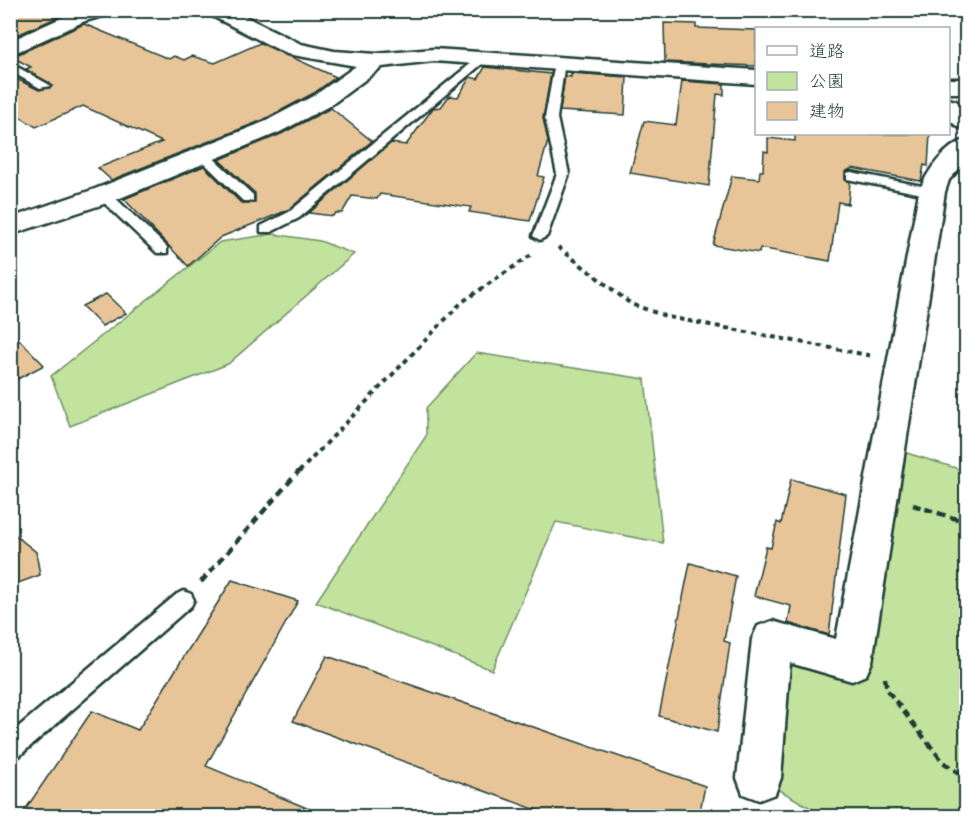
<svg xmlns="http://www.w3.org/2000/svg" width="977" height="827" viewBox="0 0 977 827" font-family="Itim,'Klee One',sans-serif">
  <rect width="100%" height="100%" fill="#fff"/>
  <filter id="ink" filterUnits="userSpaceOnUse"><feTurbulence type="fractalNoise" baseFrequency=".0167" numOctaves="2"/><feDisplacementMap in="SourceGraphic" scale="12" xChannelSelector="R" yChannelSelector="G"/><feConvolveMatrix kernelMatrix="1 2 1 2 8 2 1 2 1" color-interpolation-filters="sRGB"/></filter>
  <g filter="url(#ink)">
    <g fill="#c1e39d" stroke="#709068" stroke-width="1.5">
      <polygon points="273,234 320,241 354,254 228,364 70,426 51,376 220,242"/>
      <polygon points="476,353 645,379 663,543 556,522 492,670 316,602 426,436 426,408"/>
      <polygon points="887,447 966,471 966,816 824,816 759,778 772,639 851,662"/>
    </g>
    <g fill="#e8c599" stroke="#1f3d34" stroke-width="1.5">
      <polygon points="10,10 53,10 63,15 10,38"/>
      <polygon points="664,23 696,24 696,28 756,30 756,66 665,62"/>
      <polygon points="84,24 169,59 174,56 184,60 192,56 215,63 260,43 336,77 314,93 263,120 111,180 98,168 162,142 83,106 36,127 10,111 10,76 39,90 52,86 26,69 31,67 12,57"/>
      <polygon points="485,67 551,74 543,118 548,141 538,176 544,177 530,221 469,212 471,207 380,194 377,199 352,196 342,213 335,213 333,216 309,213 391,143 406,145 433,108 441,107 449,96 458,97 470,77 478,79"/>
      <polygon points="571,73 627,77 625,115 560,111 565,76 571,77"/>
      <polygon points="682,81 724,84 724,95 717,94 709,186 630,173 644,121 676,125"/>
      <polygon points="331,108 372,141 288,210 221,237 188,266 124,199 204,166 241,203 255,203 255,193 219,160 281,134"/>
      <polygon points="795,134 930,134 928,166 924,165 921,181 852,168 845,172 845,180 850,182 848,204 838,202 830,261 760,248 759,253 713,245 732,176 759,179 760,171 763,171 764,151 768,152 768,138 795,141"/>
      <polygon points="106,294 126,313 102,326 82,306"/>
      <polygon points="10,330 44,365 10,383"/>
      <polygon points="791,479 846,494 829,635 788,623 791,606 754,596 766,547 771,548 777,522 781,524"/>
      <polygon points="10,531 36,552 40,575 10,586"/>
      <polygon points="690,563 736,576 724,641 730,643 717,732 659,716"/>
      <polygon points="232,580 298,601 206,766 326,816 21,816 92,711 138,730"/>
      <polygon points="327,656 705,786 699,816 553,816 293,721"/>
    </g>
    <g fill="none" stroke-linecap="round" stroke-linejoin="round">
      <g stroke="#1f3d34" stroke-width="5">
        <g id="lane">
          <polygon points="480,56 489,58 299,218 271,232 261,232 261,226 289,212"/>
          <polygon points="560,59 565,62 557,118 569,174 547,236 540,240 533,236 557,174 545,118 555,62"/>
          <polygon points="10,63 48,84 50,86 40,88 10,71"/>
          <polygon points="203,151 207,152 253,195 253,201 243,201 199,158 199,152"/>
          <polygon points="851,172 932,188 938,192 932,196 847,179 847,173"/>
          <polygon points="104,191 109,192 167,247 167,253 157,253 99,198 97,195"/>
          <polygon points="184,591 191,594 194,600 191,606 18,757 10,760 10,734 177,594"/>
        </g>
      </g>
      <g stroke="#1f3d34" stroke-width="5">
        <g id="street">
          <polygon points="79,10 113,10 110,14 85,21 10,55 10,41"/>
          <polygon points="205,10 232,10 301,44 334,51 376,54 434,49 756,70 756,84 434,61 382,67 331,105 280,132 113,201 10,235 10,218 95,189 264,122 315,95 356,66 287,54 208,14"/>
          <rect x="948" y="79" width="18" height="14"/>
          <polygon points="948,99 956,101 966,110 966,129 958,127 948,119"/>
          <path d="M966 140V161L949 180 945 192 872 662 866 675 852 681 790 663 781 778 775 794 759 800 743 794 737 778 752 639 758 626 772 621 836 639 919 192C926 173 945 145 966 140Z"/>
        </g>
      </g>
      <g stroke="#1f3d34" stroke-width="4" stroke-dasharray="5 4.5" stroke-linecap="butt">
        <polyline points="558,247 631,304 668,317 873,356"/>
        <polyline points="299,472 462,302 531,255"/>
      </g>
      <g stroke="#1f3d34" stroke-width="4.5" stroke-dasharray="8 5" stroke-linecap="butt">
        <polyline points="913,505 966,522"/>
        <polyline points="201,582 300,470"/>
        <polyline points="885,678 887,690 943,762 966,778"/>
      </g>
      <use href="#lane" fill="#fff" fill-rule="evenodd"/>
      <use href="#street" fill="#fff" fill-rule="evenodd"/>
    </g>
  </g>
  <rect width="977" height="827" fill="none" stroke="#fff" stroke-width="36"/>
  <rect x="18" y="18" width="941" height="791" fill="none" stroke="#1f3d34" stroke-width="2" filter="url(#ink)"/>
  <rect x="755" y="27" width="195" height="108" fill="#ffffff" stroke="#a5b1ae" stroke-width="1.5"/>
  <rect x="767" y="46" width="30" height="9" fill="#ffffff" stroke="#a5b1ae" stroke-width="1.5"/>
  <text x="809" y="57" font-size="18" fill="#1f3d34">道路</text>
  <rect x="767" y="72" width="30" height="18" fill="#c1e39d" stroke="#a5b1ae" stroke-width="1.5"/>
  <text x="809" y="87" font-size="18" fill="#1f3d34">公園</text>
  <rect x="767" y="102" width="30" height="18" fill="#e8c599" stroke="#a5b1ae" stroke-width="1.5"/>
  <text x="809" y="117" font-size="18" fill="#1f3d34">建物</text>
</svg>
